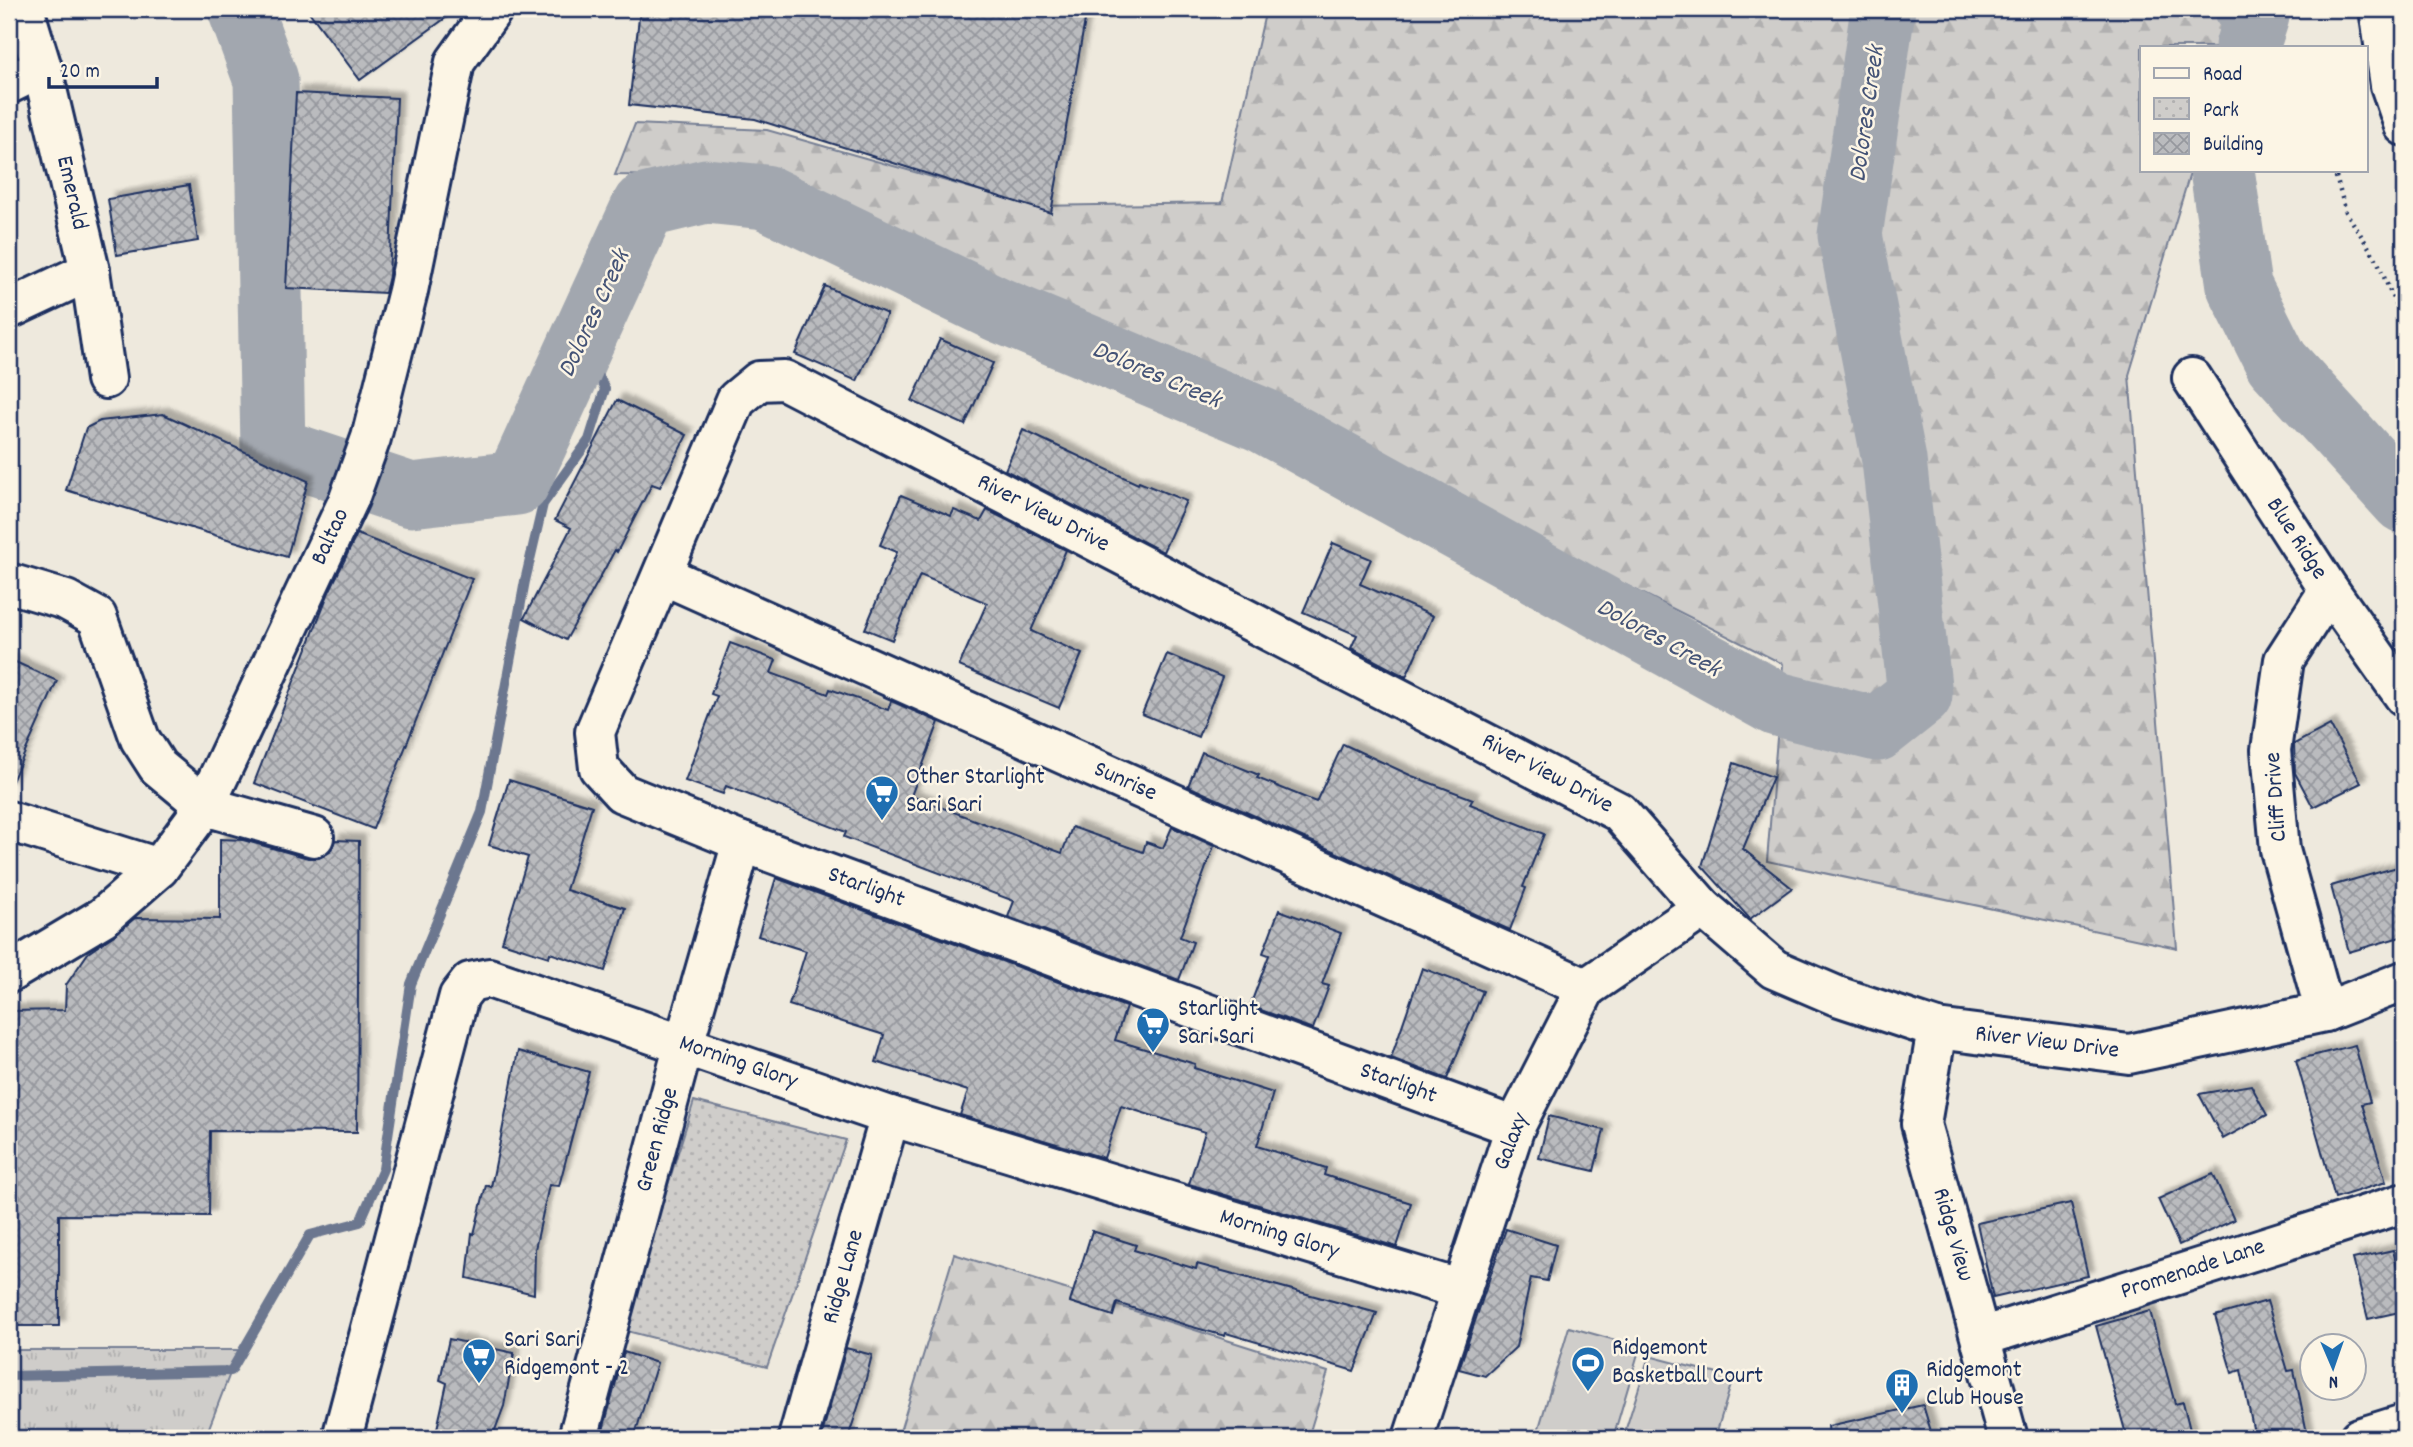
<svg xmlns="http://www.w3.org/2000/svg" width="2413" height="1447" viewBox="0 0 2413 1447" font-family="Dekko,sans-serif">
  <defs>
    <pattern id="grass-tufts" width="24" height="20" patternUnits="userSpaceOnUse" patternTransform="scale(1.75)"><rect width="24" height="20" fill="#cfcdca"/><path d="M3 7l-1-3M5 7V3M7 7l1-3M15 17l-1-3M17 17v-4M19 17l1-3" fill="none" stroke="#b1b0b0"/></pattern>
    <pattern id="forest-firs" width="22" height="20" patternUnits="userSpaceOnUse" patternTransform="scale(1.75)"><rect width="22" height="20" fill="#cfcdca"/><path d="M5 1l3.5 6h-7zM16 11l3.5 6h-7z" fill="#b1b0b0"/></pattern>
    <pattern id="park-dots" width="8" height="8" patternUnits="userSpaceOnUse" patternTransform="scale(1.75)"><rect width="8" height="8" fill="#cfcdca"/><path d="M2 2h.1M6 6h.1" fill="none" stroke="#b1b0b0" stroke-width="1.8" stroke-linecap="round"/></pattern>
    <pattern id="building-cross-hatch" width="8" height="8" patternUnits="userSpaceOnUse" patternTransform="scale(1.75)"><rect width="8" height="8" fill="#babbbe"/><path d="M0 0l8 8M0 8l8-8" fill="none" stroke="#96989e"/></pattern>
    <filter id="shadow"><feDropShadow dx="6" dy="-6" stdDeviation="2" flood-color="#0004"/></filter>
  </defs>
  <rect width="100%" height="100%" fill="#eee9dd"/>
  <filter id="ink" filterUnits="userSpaceOnUse"><feTurbulence type="fractalNoise" baseFrequency=".0143" numOctaves="2"/><feDisplacementMap in="SourceGraphic" scale="14" xChannelSelector="R" yChannelSelector="G"/><feConvolveMatrix kernelMatrix="1 2 1 2 8 2 1 2 1" color-interpolation-filters="sRGB"/></filter>
  <g filter="url(#ink)">
    <polygon fill="url(#grass-tufts)" stroke="#757e94" stroke-width="2" points="9,1350 239,1350 205,1438 9,1438"/>
    <g fill="url(#forest-firs)" stroke="#757e94" stroke-width="2">
      <polygon points="1266,9 2236,9 2237,28 2231,47 2142,47 2142,170 2191,170 2129,375 2177,948 1767,861 1783,664 1091,316 739,177 615,175 635,124 767,130 1034,206 1222,203"/>
      <polygon points="954,1254 1328,1372 1308,1438 898,1438"/>
    </g>
    <polygon fill="url(#park-dots)" stroke="#757e94" stroke-width="2" points="694,1101 846,1140 767,1367 623,1330"/>
    <g fill="#cfcdca" stroke="#757e94" stroke-width="2">
      <polygon points="1569,1327 1640,1347 1613,1438 1536,1438"/>
      <polygon points="1649,1356 1733,1378 1715,1438 1623,1438"/>
    </g>
    <g fill="none" stroke-linecap="round" stroke-linejoin="round">
      <polyline stroke="#6c778f" stroke-width="10" points="9,1376 231,1371 310,1235 360,1222 383,1169 411,984 482,812 525,581 543,504 589,440 605,389 582,342"/>
      <g stroke="#a2a7af" stroke-width="65">
        <polyline points="240,9 266,80 273,449 411,495 517,483 644,206 706,191 765,197 999,310 1262,420 1777,704 1877,729 1920,695 1894,460 1850,235 1883,9"/>
        <polyline points="2247,47 2257,16 2247,9"/>
        <polyline points="2222,170 2239,286 2277,362 2404,501"/>
      </g>
    </g>
    <g fill="url(#building-cross-hatch)" stroke="#1b2f5e" stroke-width="2" filter="url(#shadow)">
      <polygon points="307,9 458,9 360,80"/>
      <polygon points="640,9 1087,9 1051,213 755,119 629,105"/>
      <polygon points="296,93 397,98 389,276 385,293 286,288"/>
      <polygon points="189,185 198,241 117,255 108,199"/>
      <polygon points="825,286 887,314 857,381 795,354"/>
      <polygon points="940,339 993,363 965,425 912,401"/>
      <polygon points="617,400 687,435 660,487 652,484 617,552 615,550 566,640 524,618 571,528 555,520"/>
      <polygon points="163,414 308,481 287,557 66,490 86,428 100,421"/>
      <polygon points="1023,430 1138,484 1139,482 1186,501 1163,552 1005,470"/>
      <polygon points="901,495 951,516 954,510 981,521 987,510 1066,550 1031,631 1082,654 1059,708 959,666 987,603 920,575 892,640 865,629 897,552 880,545"/>
      <polygon points="357,534 472,579 373,829 254,783 329,592"/>
      <polygon points="1333,543 1371,559 1360,584 1433,616 1406,677 1351,648 1357,635 1303,612"/>
      <polygon points="730,643 776,660 771,673 828,694 830,689 888,710 891,701 939,722 911,796 1062,853 1072,827 1143,852 1146,842 1163,848 1172,827 1214,846 1180,937 1193,942 1179,980 1008,917 1014,901 844,837 846,832 726,786 723,794 685,781 717,696 711,694"/>
      <polygon points="1167,654 1222,677 1198,737 1142,714"/>
      <polygon points="9,659 57,681 9,788"/>
      <polygon points="2330,725 2361,783 2313,807 2295,773 2294,744"/>
      <polygon points="1343,744 1412,776 1473,799 1470,804 1544,834 1523,887 1526,888 1510,930 1188,786 1202,752 1259,775 1257,778 1316,802"/>
      <polygon points="1734,763 1773,777 1743,849 1792,888 1750,919 1702,866"/>
      <polygon points="509,780 592,806 566,890 625,908 605,971 550,953 549,957 502,942 528,857 489,845"/>
      <polygon points="220,839 243,840 308,858 319,858 330,852 335,840 359,841 357,1132 210,1131 209,1216 59,1215 59,1326 9,1326 9,1011 65,1010 66,985 88,953 117,933 135,918 220,919"/>
      <polygon points="2404,865 2404,936 2349,952 2331,886"/>
      <polygon points="776,878 1126,1007 1115,1040 1195,1064 1194,1068 1273,1093 1257,1146 1326,1168 1324,1175 1411,1203 1397,1247 1189,1184 1205,1132 1121,1106 1104,1158 960,1115 968,1091 876,1062 884,1035 789,1005 806,951 758,936"/>
      <polygon points="1279,910 1341,933 1322,984 1329,986 1313,1029 1250,1006 1269,955 1263,953"/>
      <polygon points="1422,968 1483,991 1447,1079 1391,1058"/>
      <polygon points="2355,1045 2370,1102 2362,1104 2386,1182 2335,1198 2296,1060"/>
      <polygon points="518,1051 589,1072 559,1186 549,1185 535,1249 534,1294 467,1278 472,1233 474,1234 486,1185 491,1187"/>
      <polygon points="2251,1085 2267,1115 2223,1139 2199,1094"/>
      <polygon points="1549,1116 1604,1130 1594,1171 1539,1158"/>
      <polygon points="2213,1174 2234,1220 2179,1245 2158,1199"/>
      <polygon points="2071,1203 2088,1276 1993,1298 1977,1223"/>
      <polygon points="1506,1229 1556,1245 1547,1281 1531,1278 1516,1347 1485,1376 1459,1369"/>
      <polygon points="1092,1231 1136,1245 1134,1250 1196,1269 1197,1264 1377,1313 1354,1371 1226,1333 1225,1336 1189,1326 1117,1303 1113,1316 1070,1302"/>
      <polygon points="2393,1250 2398,1271 2404,1270 2404,1311 2368,1319 2353,1259"/>
      <polygon points="2267,1301 2288,1371 2294,1370 2308,1438 2255,1438 2241,1370 2232,1373 2215,1316"/>
      <polygon points="2150,1311 2175,1404 2183,1402 2192,1438 2127,1438 2096,1326"/>
      <polygon points="449,1339 514,1353 504,1406 492,1438 435,1438 447,1383 440,1380"/>
      <polygon points="846,1348 872,1355 861,1398 848,1438 821,1438"/>
      <polygon points="624,1352 657,1363 634,1438 601,1438"/>
      <polygon points="1923,1405 1933,1438 1829,1438 1828,1426"/>
    </g>
    <g fill="none" stroke-linecap="round" stroke-linejoin="round">
      <g stroke="#1b2f5e" stroke-width="44">
        <g id="minor">
          <polyline points="24,9 42,68 90,271 106,379"/>
          <polyline points="2379,9 2390,85 2404,126"/>
          <polyline points="9,84 42,68"/>
          <polyline points="9,309 90,271"/>
          <polyline points="2192,378 2329,590 2404,696"/>
          <polyline points="663,575 1586,988"/>
          <polyline points="9,583 66,600 97,617 140,739 158,767 205,806 314,837"/>
          <polyline points="9,821 159,868"/>
          <polyline points="9,973 103,917 159,868 205,806 349,499 371,438 408,291 455,62 493,9"/>
          <polyline points="2325,1012 2280,850 2271,750 2284,660 2329,590"/>
          <polyline points="1937,1029 1921,1124 2008,1438"/>
          <polyline points="1515,1127 742,842 622,793 599,768 595,732 736,400 759,381 784,380 1619,812 1703,908 1774,969 1837,996 1937,1029 2129,1054 2325,1012 2404,981"/>
          <polyline points="1981,1337 2404,1203"/>
          <polyline points="342,1438 459,996 470,982 489,978 890,1116 1462,1290"/>
          <polyline points="578,1438 684,1044 742,842"/>
          <polyline points="798,1438 890,1116"/>
          <polyline points="1413,1438 1515,1127 1586,988 1703,908"/>
          <polyline points="2359,1438 2404,1424"/>
        </g>
      </g>
      <polyline stroke="#1b2f5e" stroke-width="4.5" stroke-dasharray="2 5" stroke-linecap="butt" points="2334,170 2346,212 2377,260 2404,325"/>
      <use href="#minor" stroke="#fcf5e5" stroke-width="38"/>
    </g>
  </g>
  <defs>
    <g id="supermarket-pin" transform="scale(1.75)"><path d="M0 17L-7.5 6A9.5 9.5 0 1 1 7.5 6Z" fill="#1f6fb2" stroke="#fcf5e5"/><path d="M-6-5.5h2.5l.6 2H6L4.5 2H-2.5L-4.4-4H-6ZM-1.5 3.2a1.3 1.3 0 1 0 .1 0ZM3 3.2a1.3 1.3 0 1 0 .1 0Z" fill="#fff"/></g>
    <g id="stadium-pin" transform="scale(1.75)"><path d="M0 17L-7.5 6A9.5 9.5 0 1 1 7.5 6Z" fill="#1f6fb2" stroke="#fcf5e5"/><path d="M0-5a6.5 5 0 1 0 0 10a6.5 5 0 1 0 0-10ZM-3.5-1.8h7v3.6h-7Z" fill="#fff"/></g>
    <g id="building-pin" transform="scale(1.75)"><path d="M0 17L-7.5 6A9.5 9.5 0 1 1 7.5 6Z" fill="#1f6fb2" stroke="#fcf5e5"/><path d="M-4-6H4V6H1V3H-1V6H-4ZM-2.5-4.3h1.7v1.8h-1.7ZM.8-4.3h1.7v1.8H.8ZM-2.5-1h1.7V.8h-1.7ZM.8-1h1.7V.8H.8Z" fill="#fff"/></g>
  </defs>
  <g fill-rule="evenodd">
    <use href="#supermarket-pin" x="882" y="792"/>
    <use href="#supermarket-pin" x="1153" y="1024"/>
    <use href="#supermarket-pin" x="479" y="1355"/>
    <use href="#stadium-pin" x="1588" y="1363"/>
    <use href="#building-pin" x="1902" y="1385"/>
  </g>
  <g text-anchor="middle" dominant-baseline="central" stroke-width="5" stroke-linejoin="round" paint-order="stroke">
    <g font-size="24" fill="#1b2f5e" stroke="#fcf5e5">
      <text transform="translate(71 193) rotate(77)">Emerald</text>
      <text transform="translate(1043 514) rotate(27)">River View Drive</text>
      <text transform="translate(331 537) rotate(-65)">Baltao</text>
      <text transform="translate(2296 539) rotate(57)">Blue Ridge</text>
      <text transform="translate(1547 774) rotate(28)">River View Drive</text>
      <text transform="translate(1125 782) rotate(24)">Sunrise</text>
      <text transform="translate(2277 797) rotate(-94)">Cliff Drive</text>
      <text transform="translate(866 888) rotate(20)">Starlight</text>
      <text transform="translate(2047 1043) rotate(7)">River View Drive</text>
      <text transform="translate(738 1063) rotate(19)">Morning Glory</text>
      <text transform="translate(1398 1084) rotate(20)">Starlight</text>
      <text transform="translate(658 1140) rotate(-75)">Green Ridge</text>
      <text transform="translate(1512 1142) rotate(-69)">Galaxy</text>
      <text transform="translate(1279 1235) rotate(17)">Morning Glory</text>
      <text transform="translate(1952 1235) rotate(74)">Ridge View</text>
      <text transform="translate(2193 1270) rotate(-18)">Promenade Lane</text>
      <text transform="translate(844 1277) rotate(-74)">Ridge Lane</text>
    </g>
    <g font-size="24" fill="#1b2f5e" stroke="#fcf5e5" text-anchor="start">
      <text x="906" y="778">Other Starlight<tspan x="906" dy="28">Sari Sari</tspan></text>
      <text x="1178" y="1010">Starlight<tspan x="1178" dy="28">Sari Sari</tspan></text>
      <text x="504" y="1341">Sari Sari<tspan x="504" dy="28">Ridgemont - 2</tspan></text>
      <text x="1612" y="1349">Ridgemont<tspan x="1612" dy="28">Basketball Court</tspan></text>
      <text x="1926" y="1371">Ridgemont<tspan x="1926" dy="28">Club House</tspan></text>
    </g>
    <g font-size="26" font-style="italic" fill="#445376" stroke="#fcf5e5">
      <text transform="translate(1868 114) rotate(-82)">Dolores Creek</text>
      <text transform="translate(595 314) rotate(-65)">Dolores Creek</text>
      <text transform="translate(1156 376) rotate(23)">Dolores Creek</text>
      <text transform="translate(1658 639) rotate(29)">Dolores Creek</text>
    </g>
  </g>
  <rect width="2413" height="1447" fill="none" stroke="#fcf5e5" stroke-width="35"/>
  <rect x="18" y="18" width="2378" height="1412" fill="none" stroke="#1b2f5e" stroke-width="2.5" filter="url(#ink)"/>
  <rect x="2140" y="46" width="228" height="126" fill="#fcf5e5" stroke="#a2a6af" stroke-width="2"/>
  <rect x="2154" y="68" width="35" height="10" fill="#fcf5e5" stroke="#a2a6af" stroke-width="2"/>
  <text x="2203" y="80" font-size="21" fill="#1b2f5e">Road</text>
  <rect x="2154" y="98" width="35" height="21" fill="url(#park-dots)" stroke="#a2a6af" stroke-width="2"/>
  <text x="2203" y="116" font-size="21" fill="#1b2f5e">Park</text>
  <rect x="2154" y="133" width="35" height="21" fill="url(#building-cross-hatch)" stroke="#a2a6af" stroke-width="2"/>
  <text x="2203" y="150" font-size="21" fill="#1b2f5e">Building</text>
  <g transform="translate(2333 1367) rotate(178)"><circle r="33" fill="#fcf5e5" stroke="#a2a6af" stroke-width="2"/>
  <path d="M0-5L12 26L0 18L-12 26Z" fill="#1f6fb2"/>
  <text y="-10" font-size="19" font-weight="bold" text-anchor="middle" fill="#1b2f5e">N</text>
  </g>
  <path d="M49 77v10h108v-10" fill="none" stroke="#1b2f5e" stroke-width="3.5"/>
  <text x="60" y="77" font-size="21" fill="#1b2f5e" stroke="#fcf5e5" stroke-width="5" paint-order="stroke">20 m</text>
</svg>
